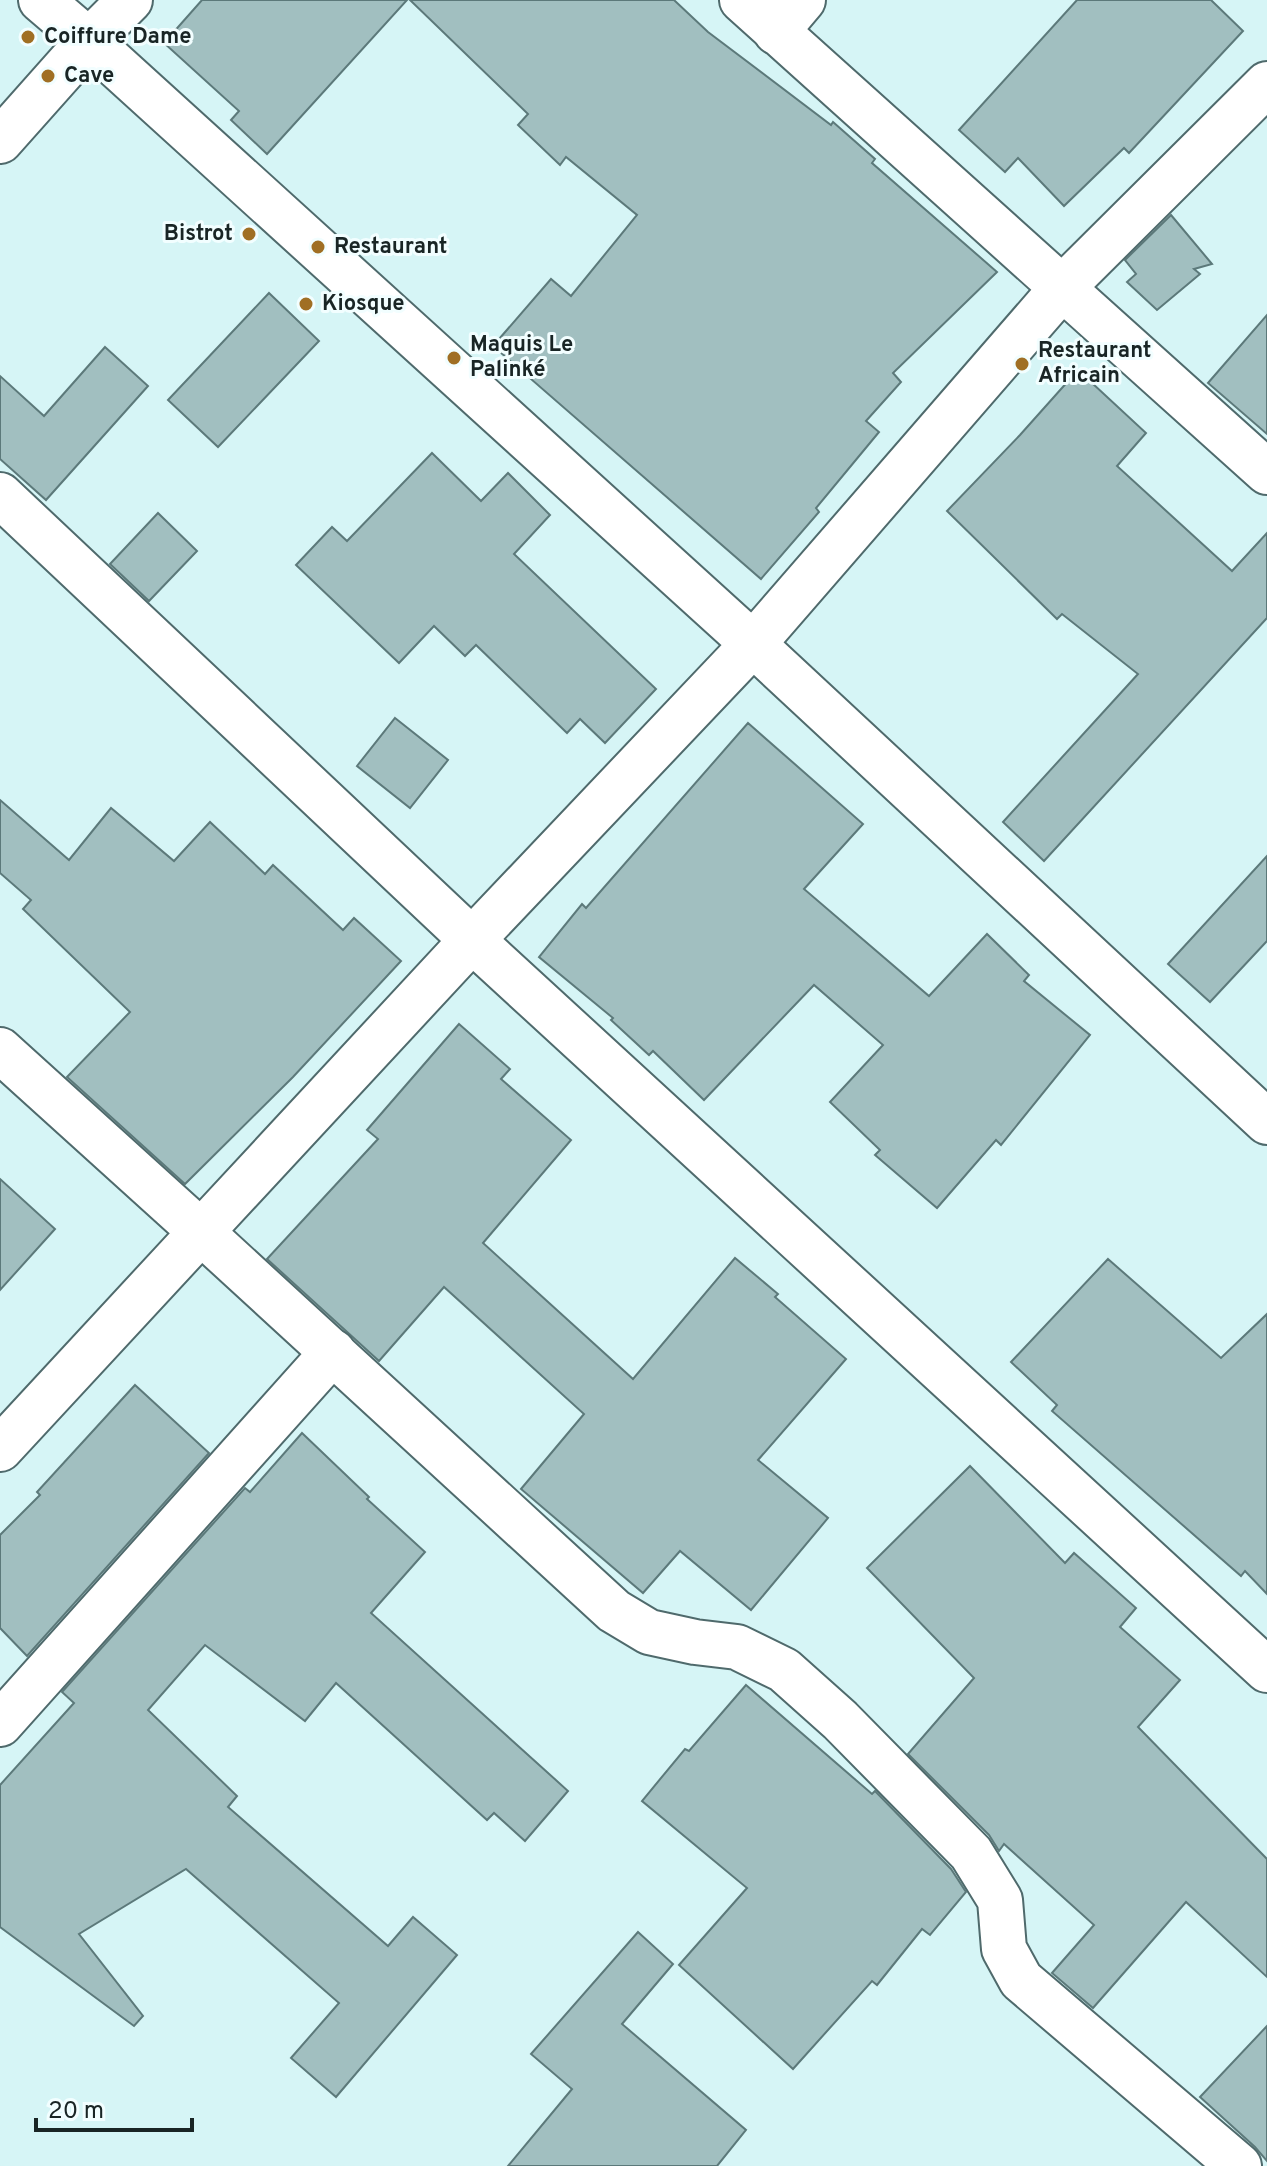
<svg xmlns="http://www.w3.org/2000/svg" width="1267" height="2166" viewBox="0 0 1267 2166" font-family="Overpass,sans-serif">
  <rect width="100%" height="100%" fill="#d6f5f6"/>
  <g fill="#a1bfc0" stroke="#5c797a" stroke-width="2">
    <polygon points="202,0 407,0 267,154 231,120 239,111 164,43"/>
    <polygon points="410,0 674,0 708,32 831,125 833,122 875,159 872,163 997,272 893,373 901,382 866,421 879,432 816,508 819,512 761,579 493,346 551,279 571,296 637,215 566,157 560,165 518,125 528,114"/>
    <polygon points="1077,0 1211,0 1243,31 1129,153 1124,148 1064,206 1018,158 1005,172 959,130"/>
    <polygon points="1171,215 1212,264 1194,269 1200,274 1157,310 1127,282 1136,274 1125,260"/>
    <polygon points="269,293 319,341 218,447 168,400"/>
    <polygon points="1267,315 1267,434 1208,383"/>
    <polygon points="105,347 148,386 46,500 0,459 0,376 44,416"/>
    <polygon points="1078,370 1146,433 1117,466 1232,571 1267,533 1267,618 1044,861 1003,822 1138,674 1062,614 1057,619 947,511 1020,435"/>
    <polygon points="432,453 481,501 508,473 550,515 514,554 656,689 605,743 580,719 567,733 476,645 465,656 434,626 399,663 296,565 332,527 347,541"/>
    <polygon points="158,513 197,551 149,601 110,564"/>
    <polygon points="395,718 448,760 410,808 357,766"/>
    <polygon points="748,723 863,824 804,889 929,996 987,934 1029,975 1024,981 1090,1035 1001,1145 996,1140 937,1208 875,1155 880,1150 830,1102 883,1045 814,985 704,1100 653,1051 649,1055 611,1020 613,1018 539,957 582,904 586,908"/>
    <polygon points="0,800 69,860 111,808 174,861 210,822 265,874 273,865 343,930 354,918 401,961 293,1077 185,1184 67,1077 130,1012 23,909 31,900 0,873"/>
    <polygon points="1267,856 1267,941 1210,1002 1168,964"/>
    <polygon points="459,1024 510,1069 501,1079 571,1140 483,1243 633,1379 735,1258 778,1294 775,1297 846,1359 758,1460 828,1518 751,1610 680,1551 643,1593 521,1489 584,1414 444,1287 379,1361 267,1259 378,1139 367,1130"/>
    <polygon points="0,1179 55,1229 0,1290"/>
    <polygon points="1108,1259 1221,1358 1267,1314 1267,1594 1245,1571 1241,1576 1052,1411 1057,1405 1011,1362"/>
    <polygon points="135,1385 209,1453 27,1656 0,1628 0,1535 40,1495 37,1492"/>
    <polygon points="302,1433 369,1497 367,1499 425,1552 371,1613 568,1791 525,1841 494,1813 487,1820 336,1683 305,1721 205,1645 148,1710 237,1796 228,1807 388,1946 413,1917 457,1955 336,2097 291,2058 339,2003 186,1869 79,1934 143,2016 134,2026 0,1927 0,1785 74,1703 62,1692 245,1488 250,1492"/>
    <polygon points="970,1466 1065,1563 1074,1553 1136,1608 1120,1627 1180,1680 1138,1727 1267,1859 1267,1977 1186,1902 1093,2008 1052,1973 1094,1925 1004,1844 999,1851 989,1835 908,1754 974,1678 867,1568"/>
    <polygon points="746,1685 872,1794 875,1791 951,1869 966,1892 930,1935 922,1929 877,1985 872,1981 793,2069 679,1965 747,1888 642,1801 685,1749 689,1751"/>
    <polygon points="638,1932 673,1964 622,2024 746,2130 717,2166 508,2166 572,2089 531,2054"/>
    <polygon points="1267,2026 1267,2161 1255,2147 1200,2097"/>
  </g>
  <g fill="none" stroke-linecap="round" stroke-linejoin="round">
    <g stroke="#4f6a6c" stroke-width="48">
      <g id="street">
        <polyline points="41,0 89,41 753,644 1267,1122"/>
        <polyline points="742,0 1267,472"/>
        <polyline points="776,32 803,0"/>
        <polyline points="0,141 89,41 130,0"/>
        <polyline points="0,495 472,940 1267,1670"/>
        <polyline points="0,1050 201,1232 0,1449"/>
        <polyline points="0,1724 333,1352"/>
        <polyline points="1239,2166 1021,1980 1004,1949 1000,1900 971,1853 840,1720 784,1670 737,1647 695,1642 649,1632 614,1611 201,1232 472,940 753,644 1062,288 1267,84"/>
      </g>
    </g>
    <use href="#street" stroke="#fff" stroke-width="44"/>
  </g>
  <g fill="#a06f24" stroke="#f2feff" stroke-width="3">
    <circle cx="28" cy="37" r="8"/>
    <circle cx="48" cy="76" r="8"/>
    <circle cx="249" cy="234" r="8"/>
    <circle cx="318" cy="247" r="8"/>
    <circle cx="306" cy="304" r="8"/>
    <circle cx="454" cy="358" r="8"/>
    <circle cx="1022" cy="364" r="8"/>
  </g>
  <g text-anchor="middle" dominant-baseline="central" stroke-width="6" stroke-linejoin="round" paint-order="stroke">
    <g font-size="22" font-weight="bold" fill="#192525" stroke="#f2feff" text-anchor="start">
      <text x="44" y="37">Coiffure Dame</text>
      <text x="64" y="76">Cave</text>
      <text x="233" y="234" text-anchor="end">Bistrot</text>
      <text x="334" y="247">Restaurant</text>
      <text x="322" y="304">Kiosque</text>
      <text x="470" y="345">Maquis Le<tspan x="470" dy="25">Palinké</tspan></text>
      <text x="1038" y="351">Restaurant<tspan x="1038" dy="25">Africain</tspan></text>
    </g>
  </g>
  <path d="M36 2118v12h156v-12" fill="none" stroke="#192525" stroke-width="4"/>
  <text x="48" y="2118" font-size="24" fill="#192525" stroke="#f2feff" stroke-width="6" paint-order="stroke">20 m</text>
</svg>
